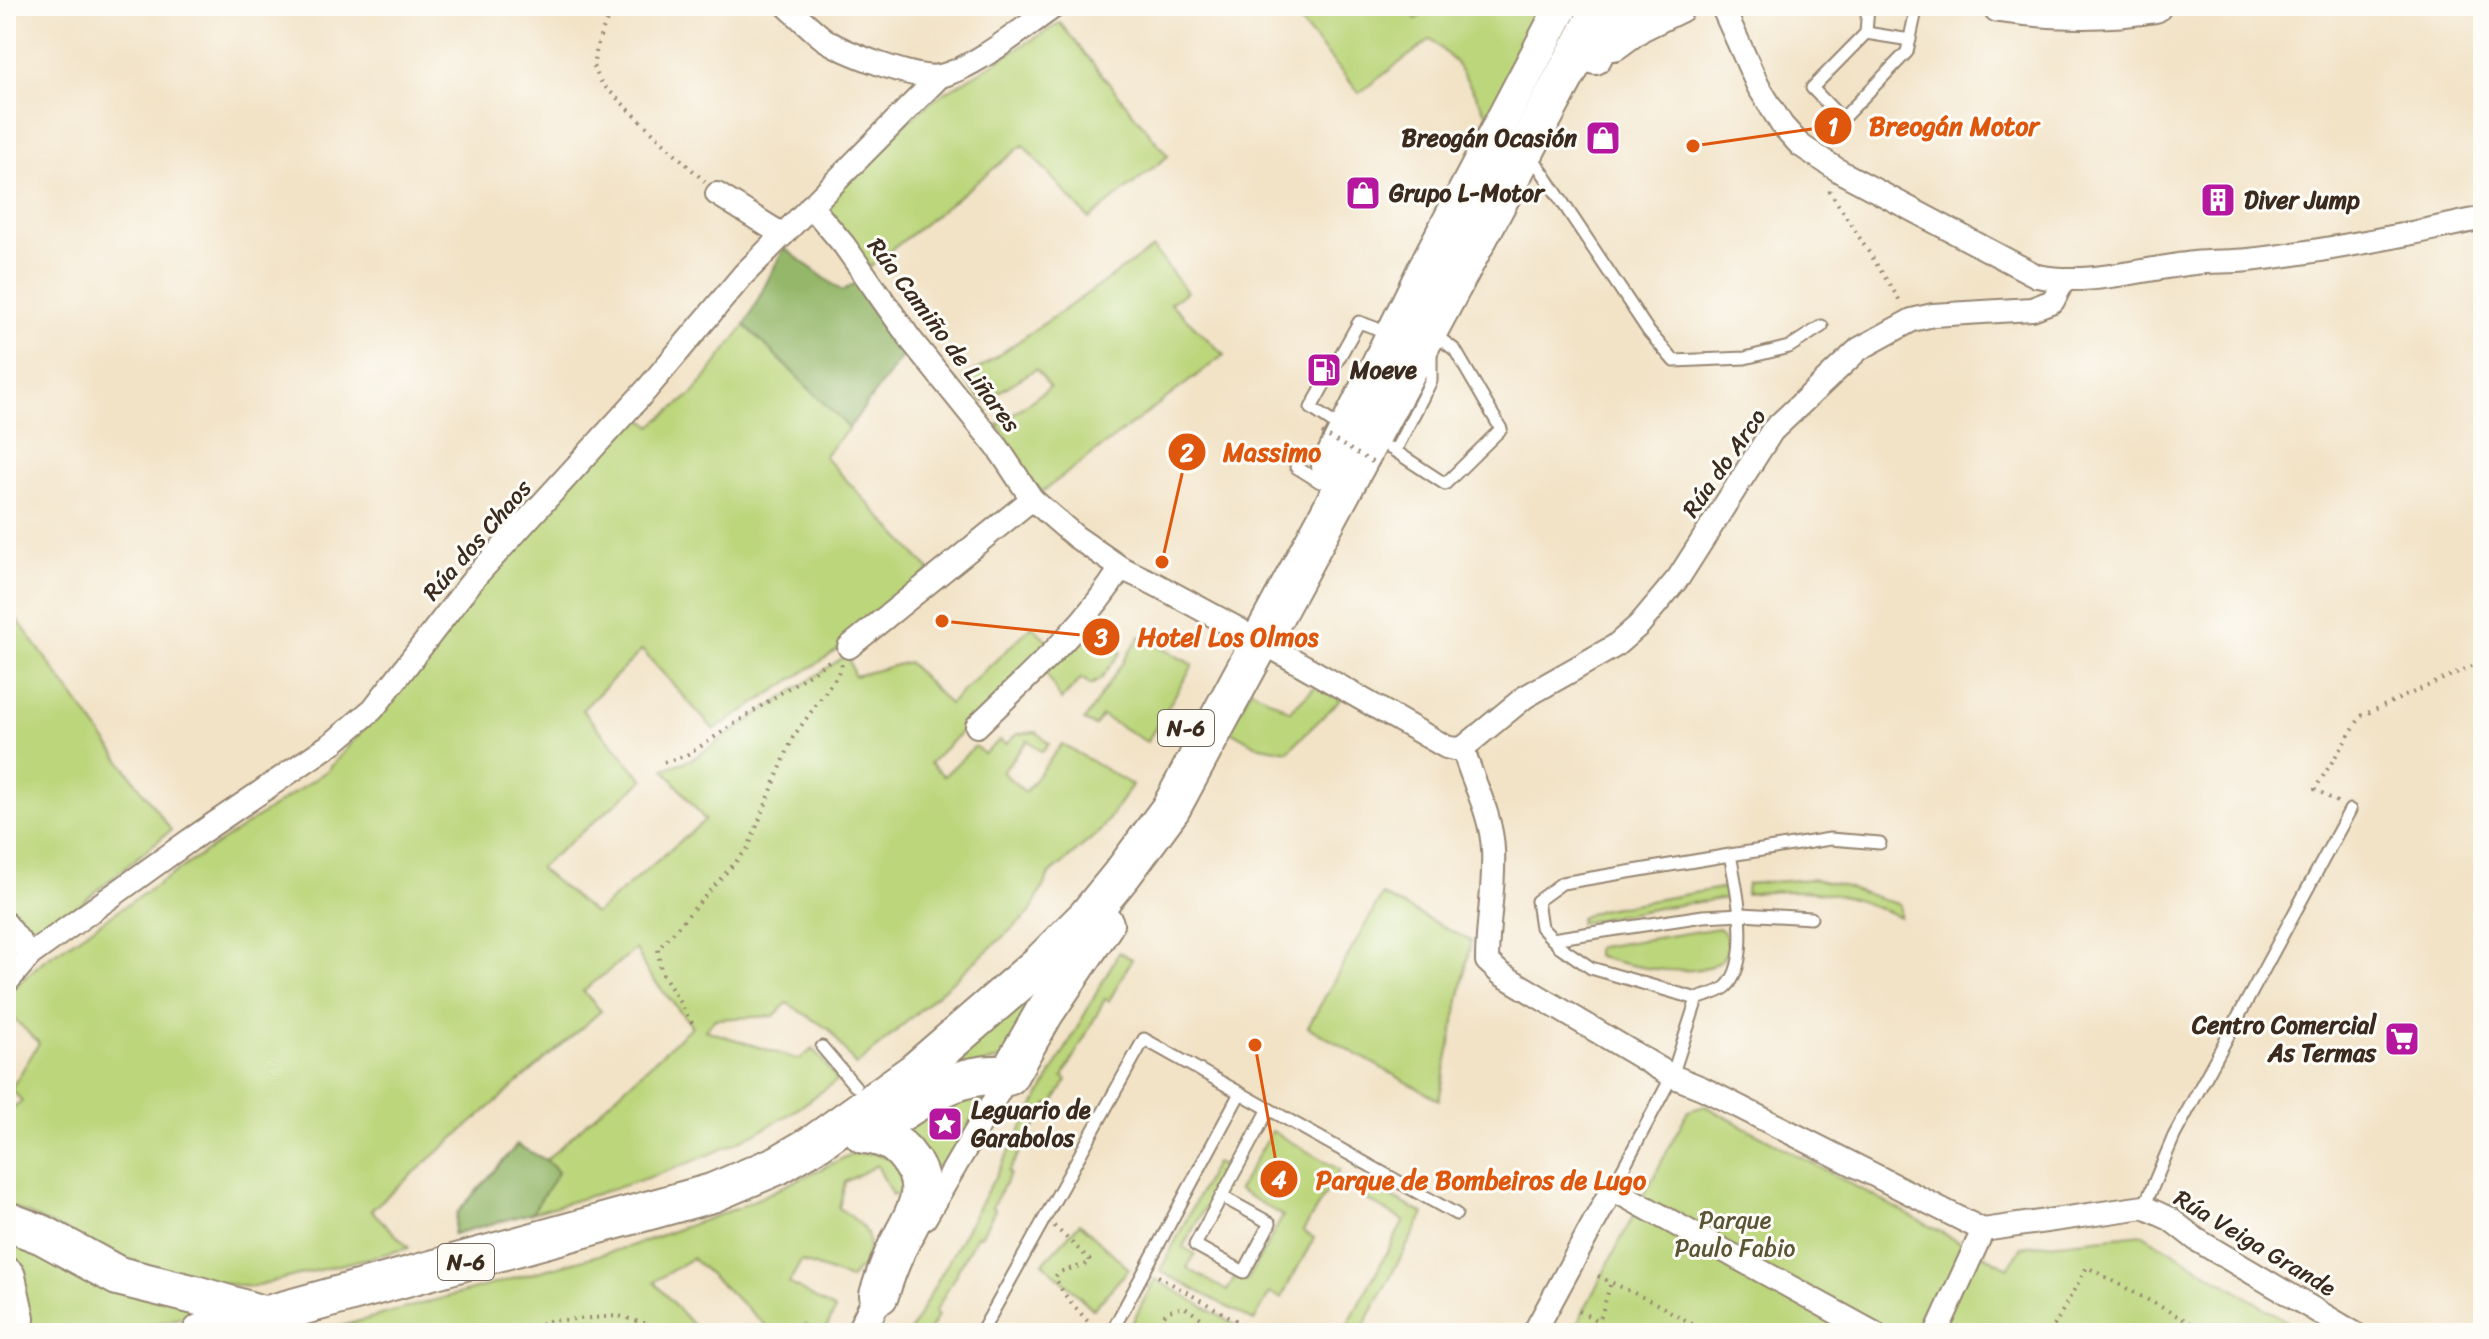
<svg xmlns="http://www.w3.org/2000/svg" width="2489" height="1339" font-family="Sriracha,sans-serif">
	<rect width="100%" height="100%" fill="#fdfcf7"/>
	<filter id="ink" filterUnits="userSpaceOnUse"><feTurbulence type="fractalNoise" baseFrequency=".0125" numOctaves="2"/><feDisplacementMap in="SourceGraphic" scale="16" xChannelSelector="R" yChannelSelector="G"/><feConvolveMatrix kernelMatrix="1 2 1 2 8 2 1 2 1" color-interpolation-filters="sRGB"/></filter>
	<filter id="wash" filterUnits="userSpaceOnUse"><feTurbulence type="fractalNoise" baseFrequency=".006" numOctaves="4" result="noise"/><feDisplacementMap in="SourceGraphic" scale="32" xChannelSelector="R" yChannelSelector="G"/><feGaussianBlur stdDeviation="1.8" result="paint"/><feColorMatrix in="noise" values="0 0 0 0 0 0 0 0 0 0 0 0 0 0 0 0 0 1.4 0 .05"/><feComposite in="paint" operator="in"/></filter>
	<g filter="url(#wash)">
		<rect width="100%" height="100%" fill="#f2e3c7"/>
		<g fill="#bcd67b" stroke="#7c804c" stroke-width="2">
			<polygon points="1287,6 1362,6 1368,13 1378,6 1406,6 1416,19 1434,6 1550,6 1489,117 1456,63 1431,39 1359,93"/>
			<polygon points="1060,23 1168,156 1089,219 1023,145 870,267 818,206 819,196 936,98"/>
			<polygon points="1153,248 1187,292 1170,303 1224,355 1039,494 998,425 1050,387 1036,369 983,402 964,379"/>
			<path d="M745,325L849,428L824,456L930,570L841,648L714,730L642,650L582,710L644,780L539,868L595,914L705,820L664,769L692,759L848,654L854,676L908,662L949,704L1032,626L1050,643L930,763L944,776L975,746L984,754L1000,740L1006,744L1017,734L1037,732L1049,744L1042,752L1028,740L1002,772L1025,792L1062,744L1132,785L1101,830L1049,875L1030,913L856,1066L830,1030L787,1003L774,1016L715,1019L705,1030L799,1060L813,1049L838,1080C820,1092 802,1107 783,1118C705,1164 618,1188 532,1213L558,1172L546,1160L692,1026L647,972L636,949L583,991L601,1011L371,1210L409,1248L250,1287L163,1275L6,1204V1113L22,1101L11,1089L39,1043L6,1011V995L43,961L328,770L399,688L476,589L633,412L651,426L694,393Z"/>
			<polygon points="6,604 171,830 33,943 6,913"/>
			<polygon points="1099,609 1120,628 1109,641 1121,652 1100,680 1090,685 1082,678 1061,700 1045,671"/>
			<polygon points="1140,636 1193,665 1147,742 1102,716 1095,726 1084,721"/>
			<polygon points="1317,685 1341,699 1288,751 1255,745 1229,730 1251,689 1290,711"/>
			<path d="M1812,879L1837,884L1900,905V917C1841,891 1810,887 1746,894L1747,884Z"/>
			<polygon points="1727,887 1728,898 1658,908 1579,923 1580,918 1599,910"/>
			<polygon points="1382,895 1471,941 1439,1100 1308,1027"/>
			<path d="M1719,928C1726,933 1730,941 1727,950C1717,986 1621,966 1596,955V948L1599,947Z"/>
			<polygon points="1119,952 1132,959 1109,1001 1105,999 1063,1077 1067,1080 1052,1106 1048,1104 1008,1172 1010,1174 992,1207 995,1210 981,1236 977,1235 935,1312 938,1315 928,1333 909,1333"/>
			<polygon points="1053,971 1007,1057 930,1079"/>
			<polygon points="971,1090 986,1095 938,1176 894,1128"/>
			<polygon points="1705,1106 2008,1268 2022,1247 2143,1234 2306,1333 1572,1333 1688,1111"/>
			<polygon points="1272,1131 1340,1170 1303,1231 1314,1238 1281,1298 1270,1293 1254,1321 1160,1271 1215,1163 1227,1168 1183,1247 1195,1254 1187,1268 1227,1291 1235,1277 1246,1282 1283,1216 1238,1190"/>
			<path d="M873,1153L892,1159L909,1189L892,1195L877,1165L845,1182L839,1208C869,1229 876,1236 861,1270H857L850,1279L801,1261L789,1283L835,1310L824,1333H816L806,1324L795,1333H774L692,1258L654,1282L700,1333H563L553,1321L539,1333H316L628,1247L738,1208L852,1154Z"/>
			<polygon points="1364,1183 1424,1214 1360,1333 1343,1333 1404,1221 1357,1194"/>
			<polygon points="1080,1223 1129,1269 1093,1309 1043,1263"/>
			<polygon points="6,1233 211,1310 119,1333 24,1333 6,1267"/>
			<polygon points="1155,1279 1239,1327 1236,1333 1127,1333"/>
		</g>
		<g fill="#95b76b" stroke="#687044" stroke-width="2">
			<polygon points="784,248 842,291 859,281 906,351 849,428 745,325"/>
			<polygon points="517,1145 546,1160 558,1172 532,1213 453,1234 457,1213"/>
		</g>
	</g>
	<g filter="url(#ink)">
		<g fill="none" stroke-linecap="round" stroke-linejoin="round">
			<defs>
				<g id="service">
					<polyline points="1868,6 1866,33 1812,88 1842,119 1907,52 1917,6"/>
					<polyline points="1866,33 1910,40"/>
					<polyline points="1537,164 1649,332 1674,361 1745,358 1789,347 1822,326"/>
					<polyline points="1341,428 1311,408 1359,322 1389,333"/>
					<polyline points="1390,448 1395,451 1431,381 1431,354"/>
					<polyline points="1395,451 1445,484 1501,429 1455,350 1438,337"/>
					<polyline points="1296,467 1320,482"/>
					<polyline points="1730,855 1830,839 1880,843"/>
					<polyline points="1552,939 1703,916 1742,914 1811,918"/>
					<polyline points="822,1047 855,1086"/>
					<path d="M1612,1189L1672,1076L1697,999C1706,995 1720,993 1727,986C1752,959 1737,889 1730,855L1562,883L1537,901L1541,927L1559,946L1591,968L1697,999"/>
					<polyline points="1221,1196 1270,1223 1244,1272 1195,1245 1269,1109"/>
					<polyline points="2144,1207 2174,1136 2350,810"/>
					<polyline points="981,1333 1144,1039 1456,1214"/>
					<polyline points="1111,1333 1240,1093"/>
				</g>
				<g id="minor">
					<path d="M787,6C799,17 811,29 824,39C843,52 917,81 940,76C973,69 1026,26 1055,6"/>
					<path d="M1722,6L1758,86L1782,125L1800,145L1841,172L2037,276C2090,286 2141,269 2194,263C2212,261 2230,262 2249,260C2328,251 2406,235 2483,218"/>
					<polyline points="717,194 783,235"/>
					<polyline points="811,206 844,245 911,340 998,448 1032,499 1076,537 1121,568 1155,584 1240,630"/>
					<polyline points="1262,642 1446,747 1454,749 1463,748 1525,697 1615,646 1639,625 1679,577 1772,431 1859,349 1912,320 1933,315 2032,309 2053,301 2063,281"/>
					<polyline points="849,647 1032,499"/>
					<path d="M977,726C1028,676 1083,629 1121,568"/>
					<path d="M1463,748C1472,782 1491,812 1493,849C1495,887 1487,924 1487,961L1501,974L1672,1076L1702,1088L1983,1230"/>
					<polyline points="6,924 30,955"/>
					<polyline points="6,983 30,955 190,840 334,742 373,709 476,576 647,389 743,275 940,76"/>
					<polyline points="925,1218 1008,1076"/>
					<polyline points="1983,1230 2144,1207 2170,1219 2197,1240 2354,1333"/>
					<polyline points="1534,1333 1612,1189 1874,1333"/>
					<polyline points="1936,1333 1983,1230"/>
				</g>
				<polyline id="tertiary" points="860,1333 879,1295"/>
				<g id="secondary">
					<path d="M1999,6C2051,13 2104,15 2155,6"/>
					<polyline points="1614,44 1640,25 1679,6"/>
					<polyline points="1595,58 1611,27 1633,6"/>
					<polyline points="1328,466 1430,257 1562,6"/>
				</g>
				<g id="trunk">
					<path d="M882,1123C923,1099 959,1069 1008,1076L1044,1013L1104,924"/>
					<path d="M864,1134C881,1136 896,1141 907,1156C935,1191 913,1214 897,1248C889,1264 884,1279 879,1295"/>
					<polyline points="6,1221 43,1235 118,1276 199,1296 266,1316"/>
					<polyline points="6,1277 15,1318 13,1333"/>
					<polyline points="202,1333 712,1193 778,1165 817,1142 915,1072 1041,963 1087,917 1123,873 1171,808 1600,11"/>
				</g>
			</defs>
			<use href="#service" stroke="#968672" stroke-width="15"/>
			<use href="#minor" stroke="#968672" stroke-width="26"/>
			<use href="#tertiary" stroke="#968672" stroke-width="32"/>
			<use href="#secondary" stroke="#968672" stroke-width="36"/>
			<use href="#trunk" stroke="#968672" stroke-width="42"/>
			<g stroke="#968672" stroke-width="4" stroke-dasharray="2 6" stroke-linecap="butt">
				<polyline points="613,6 599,39 593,66 602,84 705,182"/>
				<polyline points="1829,190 1902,304"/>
				<polyline points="664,762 685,756 701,746 832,659"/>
				<polyline points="2337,802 2315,789 2361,716 2483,661"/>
				<polyline points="692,1023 661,971 658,949 748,848 793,737 837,676 842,664"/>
				<polyline points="1054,1226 1089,1259 1090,1263 1059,1272 1055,1277 1064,1294 1096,1331"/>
				<polyline points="1158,1276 1244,1325 1239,1333"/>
				<polyline points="1598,1276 1659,1305 1708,1333"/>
				<polyline points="1579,1311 1598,1321"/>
				<polyline points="510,1333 549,1321 619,1316 680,1333"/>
				<polyline points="1148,1333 1168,1311 1184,1307 1204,1320 1207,1333"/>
				<polyline points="1224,1333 1237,1322"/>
				<polyline points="1596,1333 1611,1282"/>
				<polyline points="2050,1333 2087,1267 2209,1333"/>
			</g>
			<use href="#service" stroke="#fff" stroke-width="11"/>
			<use href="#minor" stroke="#fff" stroke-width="22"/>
			<use href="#tertiary" stroke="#fff" stroke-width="28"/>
			<use href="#secondary" stroke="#fff" stroke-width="32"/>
			<use href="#trunk" stroke="#fff" stroke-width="38"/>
			<polyline stroke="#968672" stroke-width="4" stroke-dasharray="2 6" stroke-linecap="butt" points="1322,433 1379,466"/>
		</g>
	</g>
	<defs>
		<symbol id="shop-square" viewBox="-11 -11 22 22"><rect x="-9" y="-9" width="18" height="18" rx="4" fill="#b5179e" stroke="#fdfcf7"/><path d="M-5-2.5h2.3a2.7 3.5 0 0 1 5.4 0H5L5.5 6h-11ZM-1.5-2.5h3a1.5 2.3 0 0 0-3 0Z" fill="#fff"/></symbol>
		<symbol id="building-square" viewBox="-11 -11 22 22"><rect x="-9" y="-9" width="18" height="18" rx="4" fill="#b5179e" stroke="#fdfcf7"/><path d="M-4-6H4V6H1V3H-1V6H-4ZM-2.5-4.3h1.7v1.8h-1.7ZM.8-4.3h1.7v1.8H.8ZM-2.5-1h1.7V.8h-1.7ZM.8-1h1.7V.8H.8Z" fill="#fff"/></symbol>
		<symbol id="fuel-square" viewBox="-11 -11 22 22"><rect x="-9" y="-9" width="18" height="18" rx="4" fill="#b5179e" stroke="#fdfcf7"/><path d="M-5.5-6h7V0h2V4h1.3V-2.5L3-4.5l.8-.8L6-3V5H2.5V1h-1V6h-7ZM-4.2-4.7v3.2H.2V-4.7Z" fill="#fff"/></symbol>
		<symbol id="supermarket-square" viewBox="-11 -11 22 22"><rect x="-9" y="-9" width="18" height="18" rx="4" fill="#b5179e" stroke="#fdfcf7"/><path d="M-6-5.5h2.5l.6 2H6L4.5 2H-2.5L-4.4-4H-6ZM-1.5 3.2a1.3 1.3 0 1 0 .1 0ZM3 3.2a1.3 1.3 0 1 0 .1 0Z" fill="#fff"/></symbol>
		<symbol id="sight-square" viewBox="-11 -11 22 22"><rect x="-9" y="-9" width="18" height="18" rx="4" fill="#b5179e" stroke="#fdfcf7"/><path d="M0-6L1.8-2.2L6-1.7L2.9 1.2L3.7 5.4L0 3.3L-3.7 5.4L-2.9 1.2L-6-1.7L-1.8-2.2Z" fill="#fff"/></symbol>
	</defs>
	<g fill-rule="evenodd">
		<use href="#shop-square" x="1583" y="118" width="40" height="40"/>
		<use href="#shop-square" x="1343" y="173" width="40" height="40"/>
		<use href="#building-square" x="2198" y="180" width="40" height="40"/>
		<use href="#fuel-square" x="1304" y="350" width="40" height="40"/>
		<use href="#supermarket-square" x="2382" y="1019" width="40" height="40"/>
		<use href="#sight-square" x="925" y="1104" width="40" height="40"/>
	</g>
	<g text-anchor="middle" stroke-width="6" stroke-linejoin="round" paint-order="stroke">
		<g fill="#fdfcf7" stroke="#75695f" stroke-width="2">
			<rect x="1158" y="710" width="56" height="36" rx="6"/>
			<rect x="438" y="1244" width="56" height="36" rx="6"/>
		</g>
		<g font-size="22" font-weight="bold" fill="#3b2a1e">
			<text x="1186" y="736">N-6</text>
			<text x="466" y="1270">N-6</text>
		</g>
		<g font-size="24" font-weight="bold" fill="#3b2a1e" stroke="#fdfcf7" text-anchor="start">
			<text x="1577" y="146" text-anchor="end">Breogán Ocasión</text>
			<text x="1389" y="201">Grupo L-Motor</text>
			<text x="2244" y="208">Diver Jump</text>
			<text x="1350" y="378">Moeve</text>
			<text x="2376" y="1033" text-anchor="end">Centro Comercial<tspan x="2376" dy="28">As Termas</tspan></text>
			<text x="971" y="1118">Leguario de<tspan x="971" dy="28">Garabolos</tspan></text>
		</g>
		<g font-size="24" fill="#3b2a1e" stroke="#fdfcf7">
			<text transform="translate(944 335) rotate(53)" y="8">Rúa Camiño de Liñares</text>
			<text transform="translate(1724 463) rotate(-55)" y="8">Rúa do Arco</text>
			<text transform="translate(477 540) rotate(-49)" y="8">Rúa dos Chaos</text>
			<text transform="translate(2255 1243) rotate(31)" y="8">Rúa Veiga Grande</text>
		</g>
		<g font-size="24" fill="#5b5535" stroke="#fdfcf7">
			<text x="1735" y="1228">Parque<tspan x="1735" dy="28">Paulo Fabio</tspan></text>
		</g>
	</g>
	<path fill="none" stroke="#df570d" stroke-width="3" d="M1693 146L1833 126M1162 562L1187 452M942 621L1101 637M1255 1045L1279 1179"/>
	<g fill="#df570d" stroke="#fdfcf7" stroke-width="3">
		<circle cx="1693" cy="146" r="8"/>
		<circle cx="1162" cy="562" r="8"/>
		<circle cx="942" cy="621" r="8"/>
		<circle cx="1255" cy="1045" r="8"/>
		<circle cx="1833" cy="126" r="20"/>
		<circle cx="1187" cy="452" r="20"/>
		<circle cx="1101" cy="637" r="20"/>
		<circle cx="1279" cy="1179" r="20"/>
	</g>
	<g font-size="24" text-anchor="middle" font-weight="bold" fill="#fff">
		<text x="1833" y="135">1</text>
		<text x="1187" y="461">2</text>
		<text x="1101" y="646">3</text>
		<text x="1279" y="1188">4</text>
	</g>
	<g font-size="26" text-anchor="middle" font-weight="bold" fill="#df570d" stroke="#fdfcf7" stroke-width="6" stroke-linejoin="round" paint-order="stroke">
		<text x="1954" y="135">Breogán Motor</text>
		<text x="1272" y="461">Massimo</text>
		<text x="1228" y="646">Hotel Los Olmos</text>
		<text x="1481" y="1189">Parque de Bombeiros de Lugo</text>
	</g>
	<rect width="2489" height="1339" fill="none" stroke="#fdfcf7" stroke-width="32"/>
</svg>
